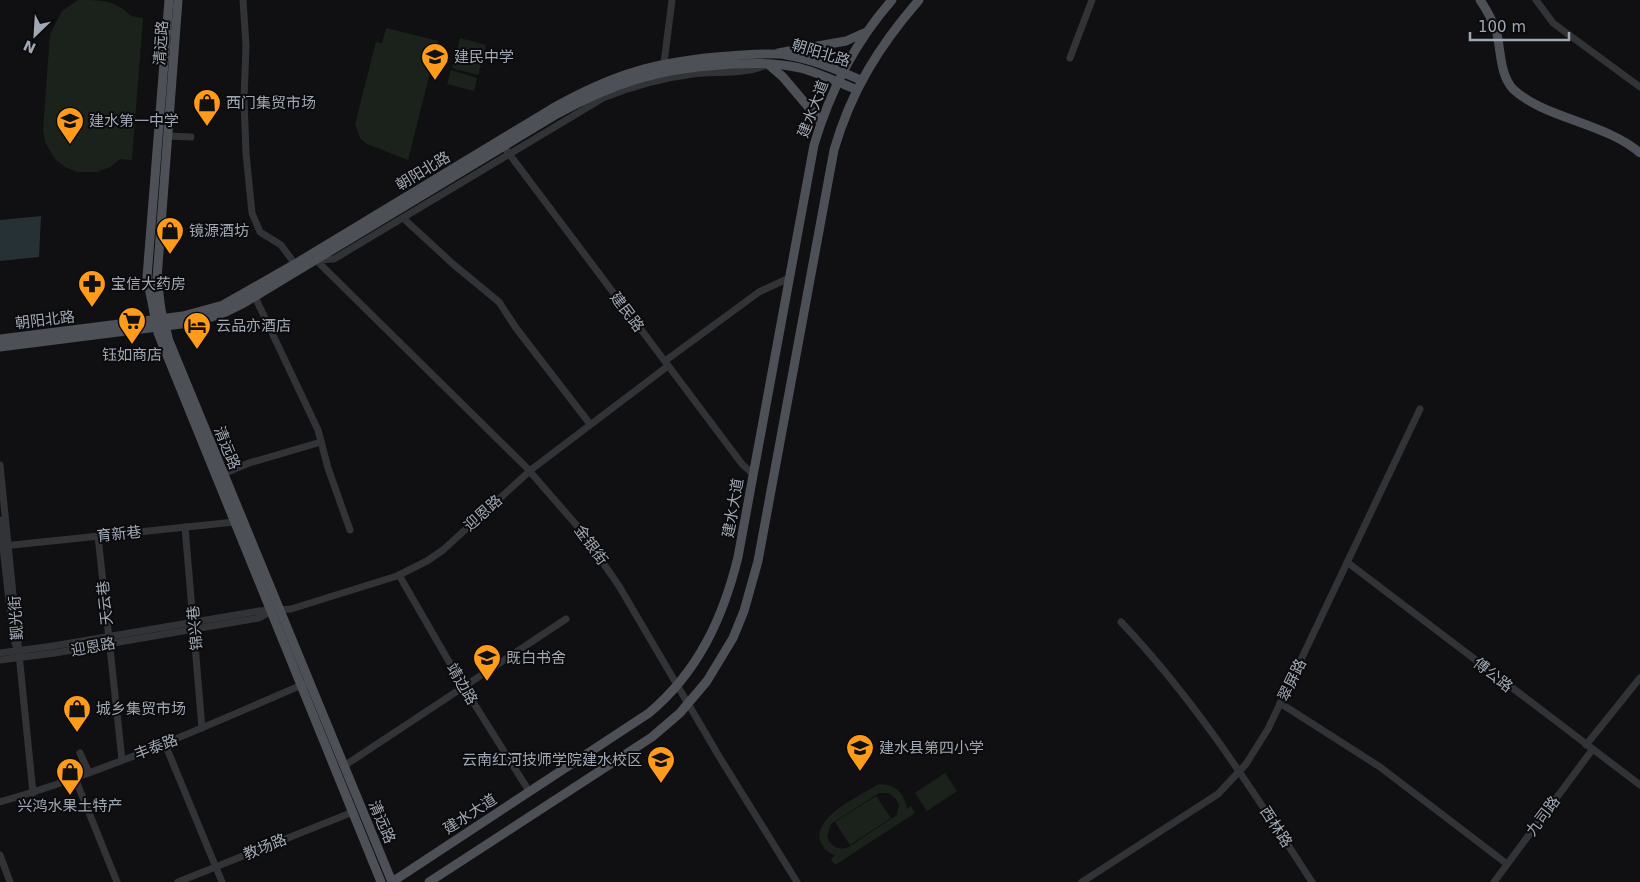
<svg xmlns="http://www.w3.org/2000/svg" width="1640" height="882" font-family="'DejaVu Sans','Noto Sans SC',sans-serif">
	<rect width="100%" height="100%" fill="#101012"/>
	<g fill="#1a221b" fill-rule="evenodd">
		<path d="M78,0C100,0 116,0 131,16L143,18L132,160L120,159L110,167L97,172H77L65,167L55,159L45,142L43,130L50,34L62,11Z"/>
		<polygon points="386,28 438,41 408,160 367,144 360,138 355,124 376,42 382,43"/>
		<polygon points="460,38 486,45 483,59 457,51"/>
		<polygon points="456,54 482,61 478,75 452,68"/>
		<polygon points="451,70 477,78 474,91 447,84"/>
		<polygon points="945,773 957,791 927,811 915,793"/>
		<path d="M877,785C893,782 905,793 907,809L911,806L915,813L835,865L831,859L835,855C829,853 824,849 821,843C810,818 860,796 877,785ZM879,793H889L896,799L899,805L897,815L847,848C837,850 830,846 827,836L831,824Z"/>
		<polygon points="876,796 891,818 850,845 835,822"/>
	</g>
	<polygon fill="#263136" points="41,216 39,257 0,261 0,220"/>
	<g fill="none" stroke-linecap="round" stroke-linejoin="round">
		<g stroke="#313337" stroke-width="7">
			<polyline points="243,0 246,45 244,100 246,153 252,213 260,232 281,245 295,264"/>
			<polyline points="1536,0 1553,23 1640,87"/>
			<polyline points="1070,58 1092,0"/>
			<polyline points="664,63 672,0"/>
			<polyline points="168,136 191,137"/>
			<polyline points="504,147 742,464 753,474"/>
			<polyline points="403,218 453,264 499,302 516,328 590,424"/>
			<polyline points="316,260 526,467 579,528 619,586 720,758 797,882"/>
			<path d="M317,260L334,259L603,98C633,86 661,78 693,74C718,71 744,75 766,65"/>
			<polyline points="255,297 318,430 328,468 350,530"/>
			<polyline points="665,361 759,292 789,278"/>
			<polyline points="0,465 33,793"/>
			<polyline points="223,474 249,463 321,442"/>
			<polyline points="0,520 13,637 16,646"/>
			<polyline points="185,527 202,728"/>
			<polyline points="98,536 122,760"/>
			<polyline points="3,546 235,522"/>
			<polyline points="1347,562 1640,785"/>
			<polyline points="399,575 463,686 529,791"/>
			<path d="M1121,622C1196,701 1253,791 1312,882"/>
			<polyline points="0,653 53,646 259,611 291,609 397,576 427,561 443,550 532,469 668,366"/>
			<polyline points="0,660 55,653 259,618 272,611"/>
			<polyline points="1280,703 1380,767 1507,864"/>
			<polyline points="165,744 222,882"/>
			<polyline points="1586,745 1640,678"/>
			<polyline points="80,753 89,773"/>
			<polyline points="344,766 566,619"/>
			<polyline points="75,778 117,882"/>
			<path d="M0,802C105,772 204,727 304,684"/>
			<polyline points="0,855 10,882"/>
			<polyline points="178,882 353,812"/>
			<polyline points="1082,882 1218,794 1246,764 1268,729 1420,409"/>
			<polyline points="1494,882 1592,750"/>
		</g>
		<g stroke="#4d5056" stroke-width="9">
			<polyline points="169,0 147,277 158,333 381,882"/>
			<polyline points="178,0 157,278 161,310 169,341 392,882"/>
			<path d="M1480,0C1487,10 1493,22 1497,34C1501,52 1500,75 1513,89C1543,118 1606,123 1640,153"/>
			<polyline points="778,53 846,41 864,33"/>
			<polyline points="768,64 783,77 821,122"/>
			<path d="M0,339L183,316L223,305L295,264L553,108C615,73 658,61 729,56C748,55 767,52 786,55C812,59 837,70 861,80"/>
			<path d="M0,347L197,322L226,312L244,303L557,114C612,84 657,69 720,65C747,63 773,62 800,68C819,73 838,82 857,90"/>
			<path d="M392,882L649,713C698,672 723,618 738,557L814,145C830,91 855,42 892,0"/>
			<path d="M429,882L652,737L680,713L707,681L733,638L744,611L758,561L834,150C851,91 879,46 919,0"/>
		</g>
	</g>
	<defs>
		<symbol id="school-pin" viewBox="-11 -11 22 30"><path d="M0 17L-7.5 6A9.5 9.5 0 1 1 7.5 6Z" fill="#ff9b1b" stroke="#0b0b0d"/><path d="M0-5L7-2L0 1L-7-2ZM-4 1L0 2.5L4 1V4Q0 6-4 4Z" fill="#111"/></symbol>
		<symbol id="shop-pin" viewBox="-11 -11 22 30"><path d="M0 17L-7.5 6A9.5 9.5 0 1 1 7.5 6Z" fill="#ff9b1b" stroke="#0b0b0d"/><path d="M-5-2.5h2.3a2.7 3.5 0 0 1 5.4 0H5L5.5 6h-11ZM-1.5-2.5h3a1.5 2.3 0 0 0-3 0Z" fill="#111"/></symbol>
		<symbol id="pharmacy-pin" viewBox="-11 -11 22 30"><path d="M0 17L-7.5 6A9.5 9.5 0 1 1 7.5 6Z" fill="#ff9b1b" stroke="#0b0b0d"/><path d="M-2-6h4v4h4v4h-4v4h-4v-4h-4v-4h4Z" fill="#111"/></symbol>
		<symbol id="supermarket-pin" viewBox="-11 -11 22 30"><path d="M0 17L-7.5 6A9.5 9.5 0 1 1 7.5 6Z" fill="#ff9b1b" stroke="#0b0b0d"/><path d="M-6-5.5h2.5l.6 2H6L4.5 2H-2.5L-4.4-4H-6ZM-1.5 3.2a1.3 1.3 0 1 0 .1 0ZM3 3.2a1.3 1.3 0 1 0 .1 0Z" fill="#111"/></symbol>
		<symbol id="hotel-pin" viewBox="-11 -11 22 30"><path d="M0 17L-7.5 6A9.5 9.5 0 1 1 7.5 6Z" fill="#ff9b1b" stroke="#0b0b0d"/><path d="M-6-4.5h1.5V1H6V5H4.5V3h-9V5H-6ZM-4 0a1.8 1.8 0 1 1 3.6 0ZM.5 0V-2.5h3Q6-2.5 6 0Z" fill="#111"/></symbol>
	</defs>
	<g fill-rule="evenodd">
		<use href="#school-pin" x="419" y="41" width="32" height="43"/>
		<use href="#shop-pin" x="191" y="87" width="32" height="43"/>
		<use href="#school-pin" x="54" y="105" width="32" height="43"/>
		<use href="#shop-pin" x="154" y="215" width="32" height="43"/>
		<use href="#pharmacy-pin" x="76" y="268" width="32" height="43"/>
		<use href="#supermarket-pin" x="116" y="305" width="32" height="43"/>
		<use href="#hotel-pin" x="181" y="310" width="32" height="43"/>
		<use href="#school-pin" x="471" y="642" width="32" height="43"/>
		<use href="#shop-pin" x="61" y="693" width="32" height="43"/>
		<use href="#school-pin" x="844" y="732" width="32" height="43"/>
		<use href="#school-pin" x="645" y="744" width="32" height="43"/>
		<use href="#shop-pin" x="54" y="756" width="32" height="43"/>
	</g>
	<g text-anchor="middle" stroke-width="4" stroke-linejoin="round" paint-order="stroke">
		<g font-size="15" fill="#a0a8b4" stroke="#0b0b0d">
			<text transform="translate(161 43) rotate(-86)" y="5">清远路</text>
			<text transform="translate(821 53) rotate(17)" y="5">朝阳北路</text>
			<text transform="translate(813 109) rotate(-69)" y="5">建水大道</text>
			<text transform="translate(423 171) rotate(-31)" y="5">朝阳北路</text>
			<text transform="translate(627 312) rotate(53)" y="5">建民路</text>
			<text transform="translate(45 320) rotate(-7)" y="5">朝阳北路</text>
			<text transform="translate(227 448) rotate(68)" y="5">清远路</text>
			<text transform="translate(733 508) rotate(-80)" y="5">建水大道</text>
			<text transform="translate(483 513) rotate(-42)" y="5">迎恩路</text>
			<text transform="translate(119 534) rotate(-6)" y="5">育新巷</text>
			<text transform="translate(591 545) rotate(54)" y="5">金银街</text>
			<text transform="translate(105 603) rotate(-96)" y="5">天云巷</text>
			<text transform="translate(16 618) rotate(-94)" y="5">觐光街</text>
			<text transform="translate(195 628) rotate(-95)" y="5">锦兴巷</text>
			<text transform="translate(93 647) rotate(-10)" y="5">迎恩路</text>
			<text transform="translate(1493 675) rotate(38)" y="5">傅公路</text>
			<text transform="translate(1292 680) rotate(-64)" y="5">翠屏路</text>
			<text transform="translate(462 684) rotate(59)" y="5">靖边路</text>
			<text transform="translate(156 747) rotate(-21)" y="5">丰泰路</text>
			<text transform="translate(470 814) rotate(-33)" y="5">建水大道</text>
			<text transform="translate(1543 816) rotate(-53)" y="5">九司路</text>
			<text transform="translate(382 822) rotate(67)" y="5">清远路</text>
			<text transform="translate(1276 827) rotate(57)" y="5">西林路</text>
			<text transform="translate(265 847) rotate(-22)" y="5">教场路</text>
		</g>
		<g font-size="15" fill="#a0a8b4" stroke="#0b0b0d" text-anchor="start">
			<text x="454" y="62">建民中学</text>
			<text x="226" y="108">西门集贸市场</text>
			<text x="89" y="126">建水第一中学</text>
			<text x="189" y="236">镜源酒坊</text>
			<text x="111" y="289">宝信大药房</text>
			<text x="216" y="331">云品亦酒店</text>
			<text x="132" y="360" text-anchor="middle">钰如商店</text>
			<text x="506" y="663">既白书舍</text>
			<text x="96" y="714">城乡集贸市场</text>
			<text x="879" y="753">建水县第四小学</text>
			<text x="642" y="765" text-anchor="end">云南红河技师学院建水校区</text>
			<text x="70" y="811" text-anchor="middle">兴鸿水果土特产</text>
		</g>
	</g>
	<g transform="translate(35 35) rotate(205)" stroke="#0b0b0d" stroke-width="4" paint-order="stroke">
	<path d="M0-4L9 19L0 12L-9 19Z" fill="#a0a8b4"/>
	<text y="-8" font-size="14" font-weight="bold" text-anchor="middle" fill="#a0a8b4">N</text>
	</g>
	<path d="M1470 32v8h99v-8" fill="none" stroke="#a0a8b4" stroke-width="2.5"/>
	<text x="1478" y="32" font-size="15" fill="#a0a8b4" stroke="#0b0b0d" stroke-width="4" paint-order="stroke">100 m</text>
</svg>
